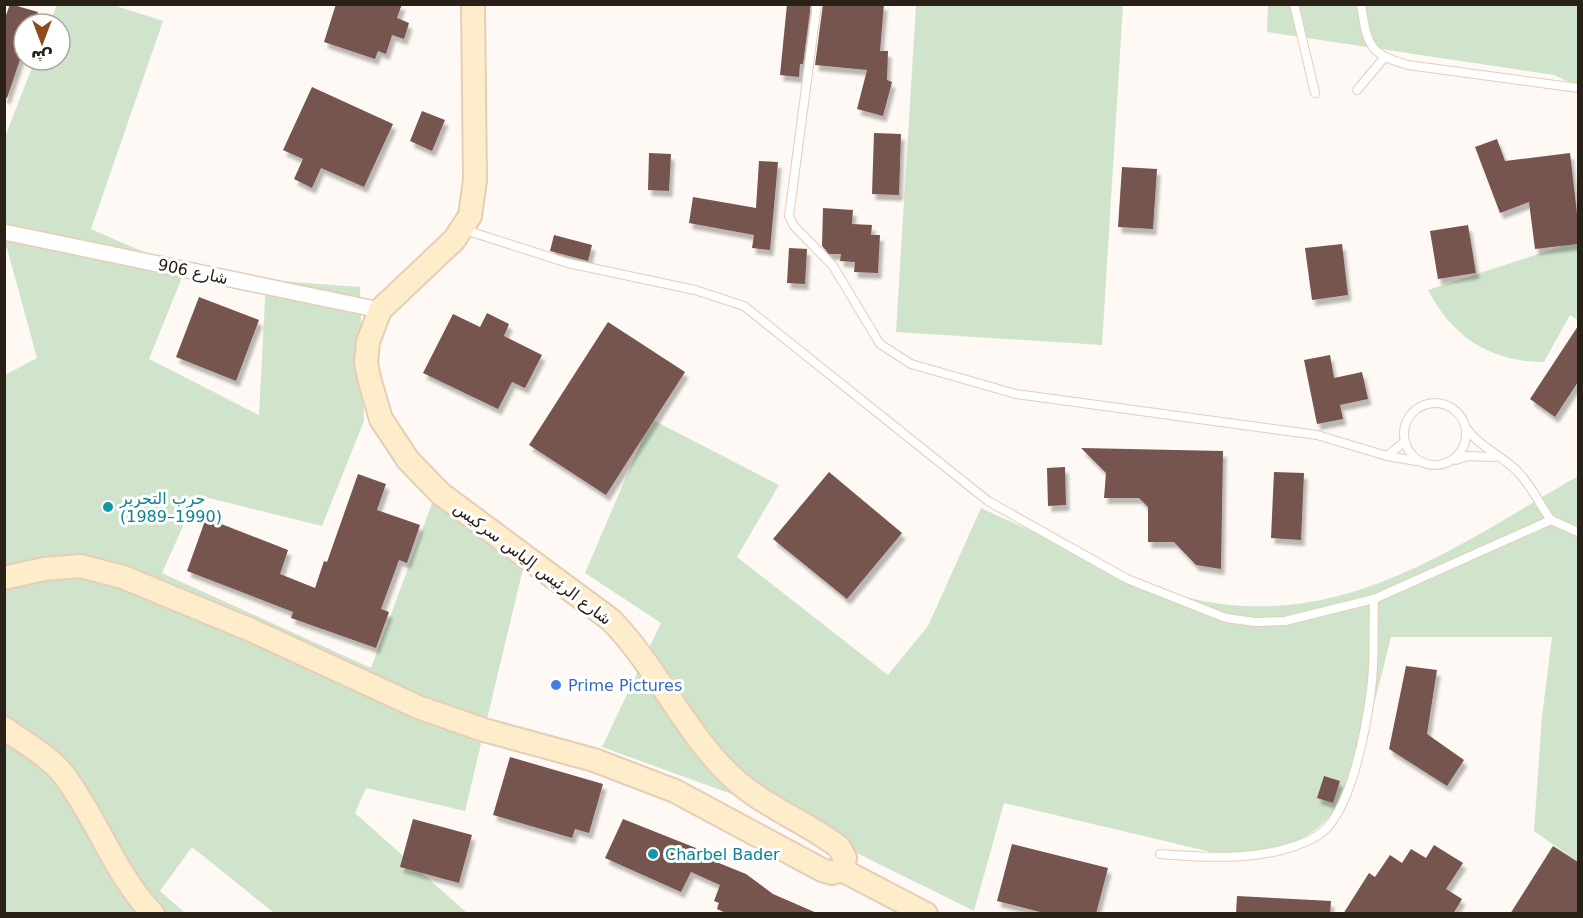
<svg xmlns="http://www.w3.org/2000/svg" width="1583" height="918" font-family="'DejaVu Sans','Noto Sans Arabic',sans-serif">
	<defs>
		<filter id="shadow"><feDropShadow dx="3.5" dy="6" stdDeviation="1.5" flood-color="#0004"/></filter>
	</defs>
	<rect width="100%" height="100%" fill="#fef9f4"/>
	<g fill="#d0e4cb">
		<polygon points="57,5 113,5 163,21 91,229 185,270 149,359 259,415 266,280 360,287 364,421 322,526 197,495 162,573 371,668 437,490 527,552 465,811 366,788 355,813 467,913 274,913 192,847 160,891 185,913 5,913 5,375 37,358 7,248 5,248 5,137 35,60 60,60 60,24 49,24"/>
		<polygon points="916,5 1123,5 1102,345 896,332"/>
		<polygon points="1268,5 1578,5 1578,86 1554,75 1267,32"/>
		<path d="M1578,241V320L1570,315L1544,362C1491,362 1452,337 1428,290Z"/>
		<path d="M651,419L779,485L737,557L888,675L928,626L981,508C1022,527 1064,545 1105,564C1126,573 1146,585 1168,592C1327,642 1449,551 1578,476V862L1534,831L1542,716L1552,637H1391C1384,665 1377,694 1369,722C1353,787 1336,840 1261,851C1243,853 1229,855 1211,852L1004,803L974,911L756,803L602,747L661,623L585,573Z"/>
	</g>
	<g fill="#76544f" filter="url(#shadow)">
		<polygon points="10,4 38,12 34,24 24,24 24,48 7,98 4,98 4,21"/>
		<polygon points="336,4 402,4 397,18 409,23 404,39 392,35 386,54 378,51 375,59 324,42"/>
		<polygon points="787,4 811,4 803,64 800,64 799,77 780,75"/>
		<polygon points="823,4 884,4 880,51 888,51 887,80 892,82 883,116 857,109 867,70 815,65"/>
		<polygon points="312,87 393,124 364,187 321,168 312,188 294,179 303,159 283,150"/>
		<polygon points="422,111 445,120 432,151 410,141"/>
		<polygon points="874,133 901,134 899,195 872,194"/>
		<polygon points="1497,139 1505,161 1570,153 1578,222 1578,244 1535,249 1529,202 1500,213 1475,147"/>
		<polygon points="649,153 671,154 669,191 648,190"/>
		<polygon points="759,161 778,162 770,250 752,248 754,235 689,223 693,197 756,208"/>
		<polygon points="1122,167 1157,169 1153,229 1118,227"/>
		<polygon points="823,208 853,210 852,224 872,225 871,235 880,235 878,273 854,272 855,262 840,261 841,254 829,254 822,246"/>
		<polygon points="1468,225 1476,273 1438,279 1430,231"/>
		<polygon points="554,235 592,245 588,261 550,251"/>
		<polygon points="1342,244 1348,295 1312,300 1305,248"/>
		<polygon points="789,248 807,249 805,284 787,283"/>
		<polygon points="199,297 259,320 236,381 176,357"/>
		<polygon points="487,313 509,324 504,336 542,355 525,388 512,382 498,409 423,373 453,314 480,327"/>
		<polygon points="608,322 685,372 606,495 529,445"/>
		<polygon points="1578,326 1578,382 1555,417 1530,399"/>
		<polygon points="1330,355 1334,378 1362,372 1368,399 1340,405 1343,419 1317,424 1304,360"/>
		<polygon points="1081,448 1223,451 1221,569 1196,565 1174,542 1148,542 1148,507 1139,498 1104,498 1106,473"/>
		<polygon points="1065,467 1066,505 1048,506 1047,468"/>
		<polygon points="829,472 902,533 847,599 773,539"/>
		<polygon points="1274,472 1304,473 1301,540 1271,538"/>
		<polygon points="358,474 386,484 377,510 420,525 407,563 399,560 381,609 389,612 376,648 291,618 293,612 187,571 206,518 288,550 280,574 315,588 324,561 327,562"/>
		<polygon points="1406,666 1437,670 1427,734 1464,760 1447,786 1389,749"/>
		<polygon points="510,757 603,784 589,833 575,829 572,838 493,815"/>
		<polygon points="1324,776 1340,781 1333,803 1317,798"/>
		<polygon points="413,819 472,835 459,883 400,867"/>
		<polygon points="623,819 701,850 699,855 746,874 773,894 819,914 728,914 717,909 719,903 714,901 720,885 691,872 681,892 605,858"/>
		<polygon points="1012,844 1108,868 1096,914 1048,914 997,901"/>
		<polygon points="1434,845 1463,863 1446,889 1462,899 1453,914 1343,914 1369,873 1375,877 1390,855 1402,863 1411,849 1426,858"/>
		<polygon points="1553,846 1578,862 1578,914 1510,914"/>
		<polygon points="1237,896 1331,901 1330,914 1236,914"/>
	</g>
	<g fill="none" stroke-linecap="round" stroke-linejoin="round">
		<defs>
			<g id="lane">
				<polyline points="817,4 789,216 794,226 833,266 880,344 911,364 1016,394 1317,435 1387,456 1417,461"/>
				<polyline points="1294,4 1315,93"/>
				<path d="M1361,4C1367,44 1368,54 1408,65L1578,88"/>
				<polyline points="1357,90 1384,58"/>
				<polyline points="465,230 568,263 695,290 744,306 988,501 1127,579 1226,618 1255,622 1285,621 1374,599 1551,520 1578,532"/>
				<circle cx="1435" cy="434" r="31"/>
				<path d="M1466,428C1480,447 1499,454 1516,470C1531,484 1539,504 1551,520"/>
				<polyline points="1387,456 1404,442"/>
				<polyline points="1456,460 1467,456 1494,457"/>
				<path d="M1160,854C1209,858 1272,862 1317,836C1351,816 1366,728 1371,690C1375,660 1373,629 1374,599"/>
			</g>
			<polyline id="street" points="4,232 380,310"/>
			<g id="secondary">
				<path d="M4,578L44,569L80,566L123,577L251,630L418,707L484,730L594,760L675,791L822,870L832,873L842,870L845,858L839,847C802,819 757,804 725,770C681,725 655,665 611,620L441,494L408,460L381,419L370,382L366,363L368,342L380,310L454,240L470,216L475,180L473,4"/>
				<path d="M4,728C23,742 49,756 63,774C97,818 114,873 153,914"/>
				<polyline points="842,870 926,914"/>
			</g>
		</defs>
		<use href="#lane" stroke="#e6cdb8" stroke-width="10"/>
		<use href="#street" stroke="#e6cdb8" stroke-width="18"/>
		<use href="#secondary" stroke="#e6cdb8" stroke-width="26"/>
		<use href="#lane" stroke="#fff" stroke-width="8"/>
		<use href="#street" stroke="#fff" stroke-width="15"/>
		<use href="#secondary" stroke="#fdedca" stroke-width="22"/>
	</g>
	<g fill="#0f9aa8" stroke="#fff" stroke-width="2">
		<circle cx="108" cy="507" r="6"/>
		<circle cx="653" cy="854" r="6"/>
	</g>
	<circle fill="#3f7fe0" stroke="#fff" stroke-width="2" cx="556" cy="685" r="6"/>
	<g text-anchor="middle" stroke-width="6" stroke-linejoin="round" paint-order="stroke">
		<g font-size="16" fill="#292018" stroke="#fff">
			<text transform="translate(193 271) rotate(12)" y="6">شارع 906</text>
			<text transform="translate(533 563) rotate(37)" y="6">شارع الرئيس إلياس سركيس</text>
		</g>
		<g font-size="16" fill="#0d838f" stroke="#fff" text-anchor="start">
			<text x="120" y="504">حرب التحرير<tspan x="120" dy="18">(1989–1990)</tspan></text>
			<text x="665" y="860">Charbel Bader</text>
		</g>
		<g font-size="16" fill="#366cbe" stroke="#fff" text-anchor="start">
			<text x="568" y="691">Prime Pictures</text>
		</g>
	</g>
	<rect width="1583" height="918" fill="none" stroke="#292018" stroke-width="12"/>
	<g transform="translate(42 42) rotate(180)"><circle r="28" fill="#ffffff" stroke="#a9a6a3" stroke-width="1.5"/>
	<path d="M0-4.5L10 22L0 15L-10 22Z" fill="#8f4b1e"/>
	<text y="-9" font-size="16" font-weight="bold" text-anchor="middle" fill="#292018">ش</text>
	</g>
</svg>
